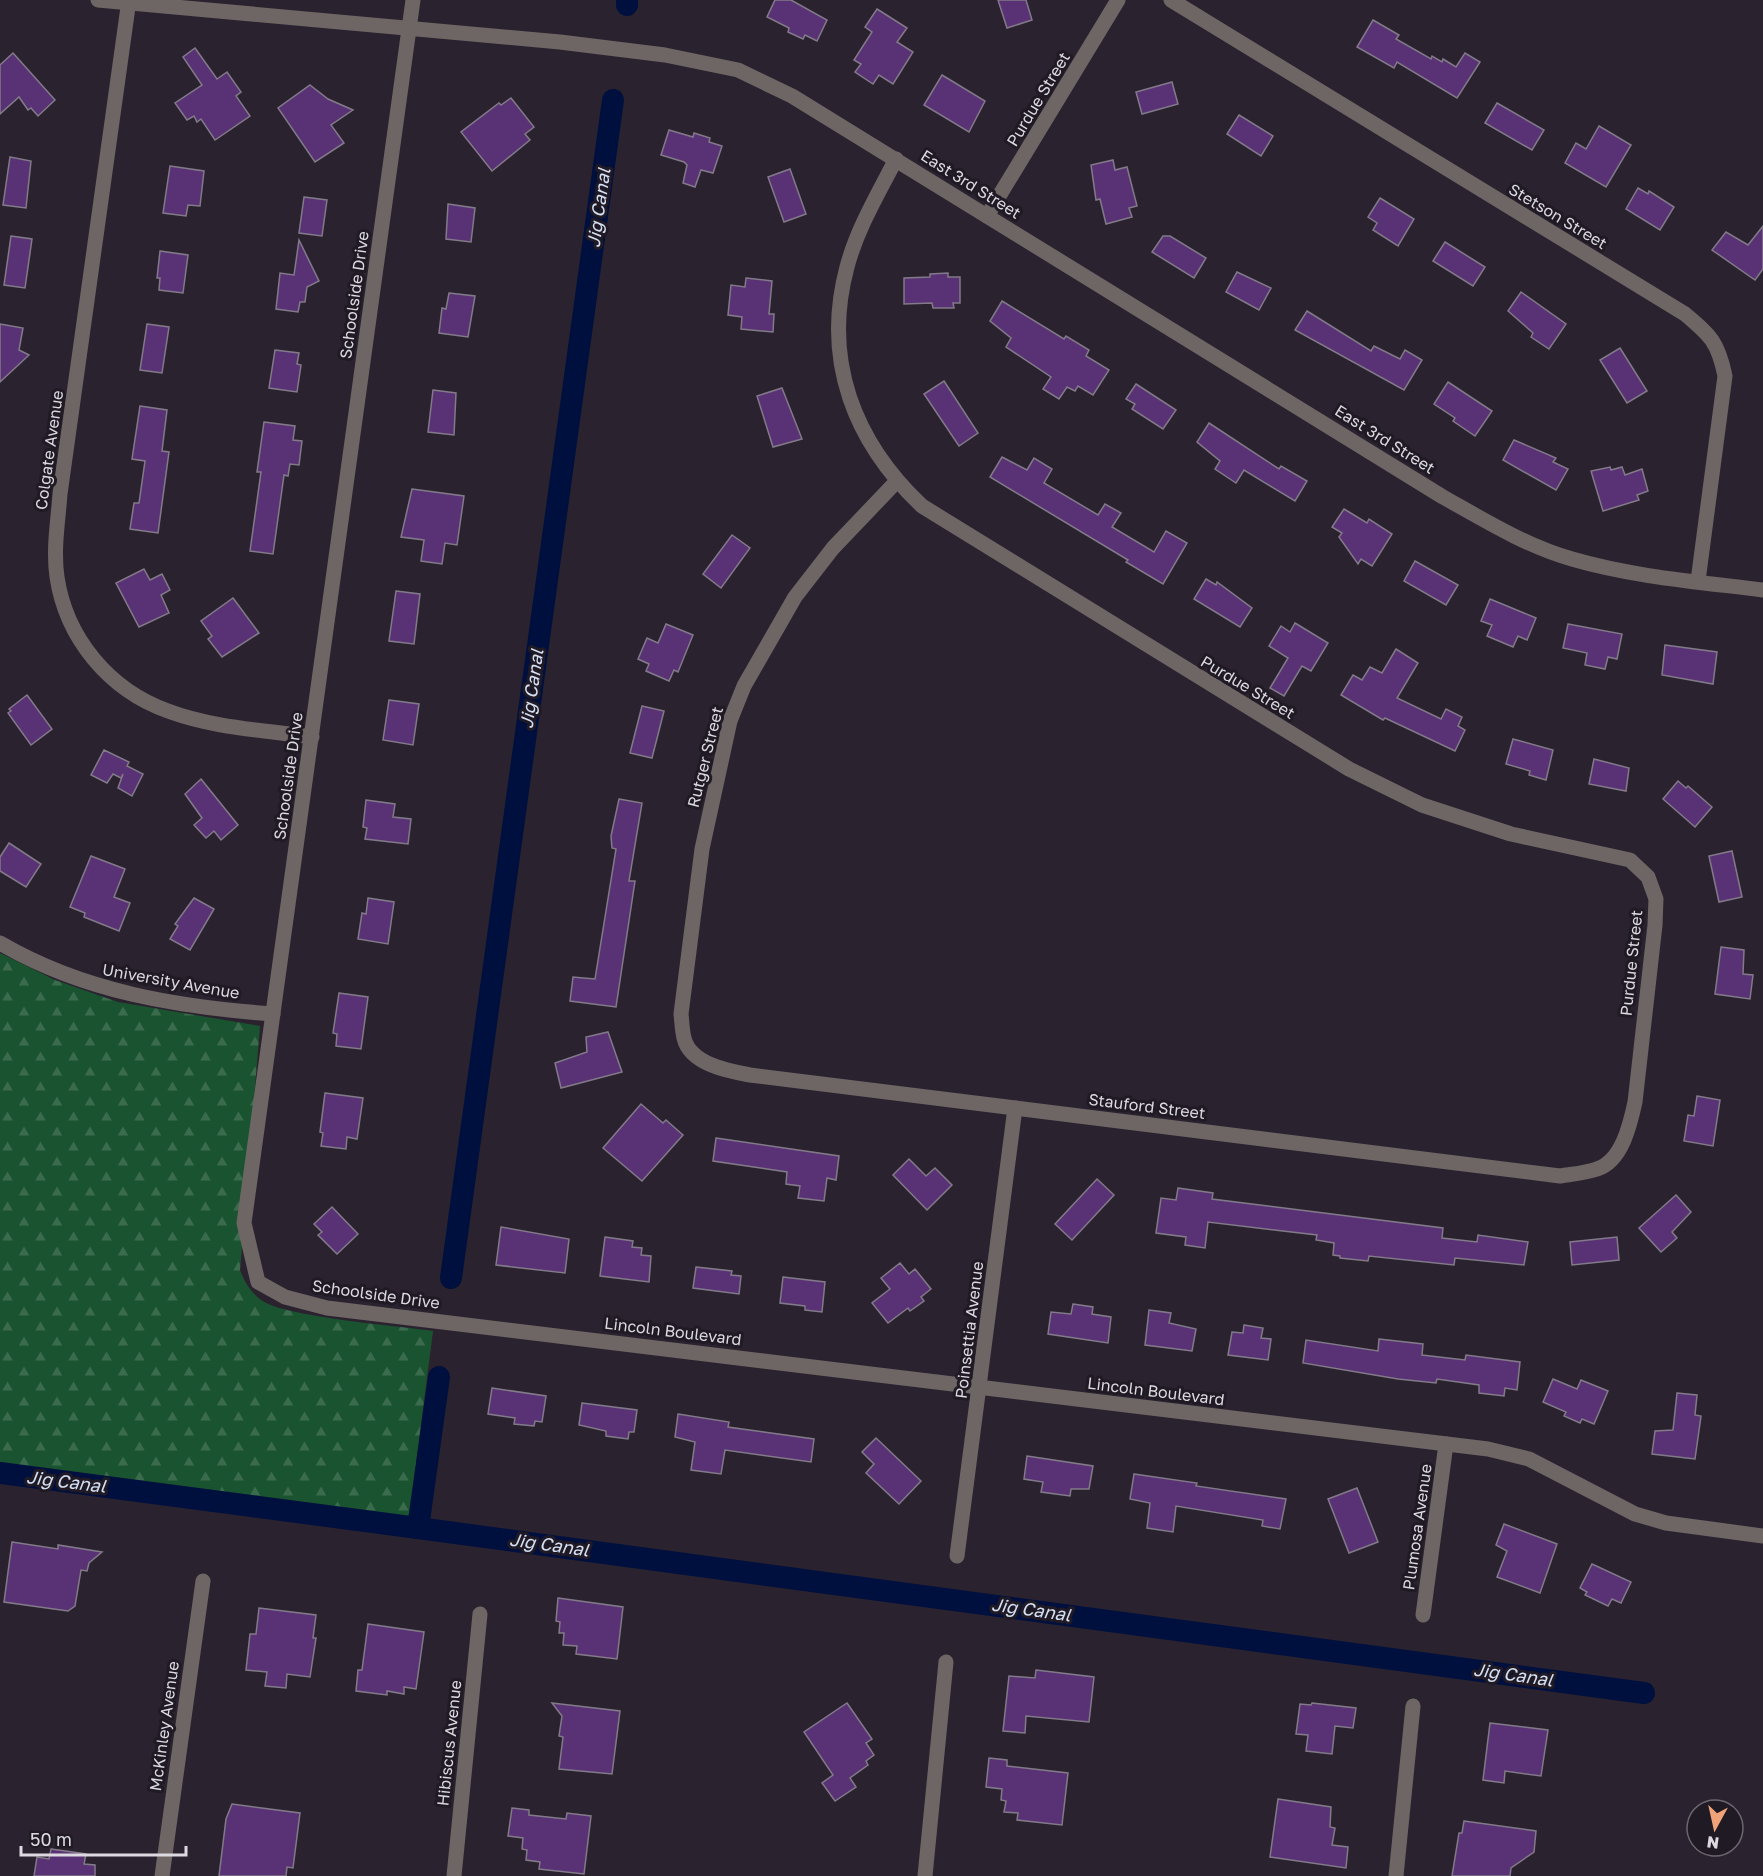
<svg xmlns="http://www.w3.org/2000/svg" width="1763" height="1876" font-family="'Golos Text',sans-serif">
	<defs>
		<pattern id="forest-firs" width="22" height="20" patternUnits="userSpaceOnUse" patternTransform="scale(1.5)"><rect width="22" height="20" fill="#1a532f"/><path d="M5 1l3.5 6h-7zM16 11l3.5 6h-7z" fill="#3b6b4d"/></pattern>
	</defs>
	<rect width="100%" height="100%" fill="#2a232f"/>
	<path fill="url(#forest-firs)" d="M0,953L55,980L118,1002L260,1026L240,1270C244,1281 251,1293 261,1300C283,1317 400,1326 433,1331L407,1534L0,1477Z"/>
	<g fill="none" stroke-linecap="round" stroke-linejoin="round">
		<g stroke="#00103e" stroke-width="22">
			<polyline points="627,5 627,0"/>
			<polyline points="451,1278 613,100"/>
			<polyline points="0,1473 418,1528 439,1377"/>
			<polyline points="418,1528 1644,1693"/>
		</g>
	</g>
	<g fill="#593275" stroke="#827a88" stroke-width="1.5">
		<polygon points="775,0 791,0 827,20 817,41 805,35 803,39 788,32 789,28 767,17"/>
		<polygon points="998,0 1026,0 1032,20 1007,28"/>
		<polygon points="877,9 907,28 897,42 913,52 893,84 879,75 873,84 855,72 861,64 854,60 872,32 865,27"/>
		<polygon points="1373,20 1399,35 1396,39 1431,59 1432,56 1442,62 1443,59 1456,67 1465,53 1480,62 1457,98 1397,62 1394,68 1357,47"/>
		<polygon points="195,48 217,79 227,72 241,92 236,96 250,116 215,140 201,119 197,122 194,116 187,120 175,103 202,85 183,57"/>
		<polygon points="13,53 55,100 38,116 31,108 28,110 19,97 0,114 0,65"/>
		<polygon points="942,75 985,101 969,132 924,105"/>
		<polygon points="1172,82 1178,104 1142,114 1136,92"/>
		<polygon points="310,85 328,99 353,110 331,125 344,143 315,162 278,108"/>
		<polygon points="511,98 534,127 525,134 530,140 492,171 461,132 499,103 501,105"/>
		<polygon points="1497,103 1544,130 1532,150 1485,123"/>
		<polygon points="1239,115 1273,136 1261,156 1227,134"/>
		<polygon points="1599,126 1631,145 1606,187 1565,163 1576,143 1586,149"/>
		<polygon points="669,130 693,137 694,133 710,138 709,142 722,146 713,173 701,170 695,187 683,183 687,165 684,162 661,155"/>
		<polygon points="10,157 31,161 26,208 3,205"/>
		<polygon points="1113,160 1115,170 1127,167 1137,206 1129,208 1132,217 1106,224 1100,199 1096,200 1091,165"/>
		<polygon points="170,166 204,171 200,206 188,205 186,216 163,213"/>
		<polygon points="790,169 806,214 784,222 768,177"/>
		<polygon points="1638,188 1648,194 1649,191 1674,207 1660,230 1626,209"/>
		<polygon points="304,197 327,200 322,236 299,233"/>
		<polygon points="1380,198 1414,219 1398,246 1373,230 1377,223 1368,217"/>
		<polygon points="448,204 475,208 471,242 446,239"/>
		<polygon points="1763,226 1763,269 1755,280 1712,250 1726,232 1748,245"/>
		<polygon points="11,236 32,239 25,288 4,285"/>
		<polygon points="1163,236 1170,236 1206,258 1194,278 1152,252"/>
		<polygon points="299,240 319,281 307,287 305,302 300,302 298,312 276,309 280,273 294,275"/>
		<polygon points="1445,242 1485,267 1473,286 1433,261"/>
		<polygon points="160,251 188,255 183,293 159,290 160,278 157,278"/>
		<polygon points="1237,272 1271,288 1259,310 1226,292"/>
		<polygon points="948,273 948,277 960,277 960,303 953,303 954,308 933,308 932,303 904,304 904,278 930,277 930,274"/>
		<polygon points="746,278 772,281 769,314 774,314 773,332 741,329 742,317 728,315 731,285 745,287"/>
		<polygon points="1521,292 1566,324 1549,349 1531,337 1533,333 1508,311"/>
		<polygon points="449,293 475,296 468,337 439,333 442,308 446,309"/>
		<polygon points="1002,301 1064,339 1066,336 1089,350 1086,356 1109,370 1093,395 1078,386 1075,391 1067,387 1059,399 1043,389 1051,377 1006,347 1011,338 990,321"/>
		<polygon points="1307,311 1371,351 1374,346 1400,359 1405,350 1422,360 1404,390 1295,330"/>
		<polygon points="0,324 23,328 19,350 29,355 0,382"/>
		<polygon points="147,324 169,327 162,373 140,370"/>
		<polygon points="1620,348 1647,391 1627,403 1600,360"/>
		<polygon points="275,350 299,353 297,364 301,365 297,392 269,388"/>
		<polygon points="944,381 978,433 959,446 924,394"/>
		<polygon points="1448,382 1492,411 1475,436 1453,421 1455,418 1434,404"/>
		<polygon points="1136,384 1176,410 1163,429 1132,409 1135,404 1126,399"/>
		<polygon points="782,388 802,439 773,447 757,396"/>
		<polygon points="433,390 456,393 454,435 428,432"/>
		<polygon points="140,406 167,410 162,451 169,452 158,533 130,529 134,503 139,503 145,461 132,459"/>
		<polygon points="264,422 295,426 293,440 302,441 299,465 290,464 288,476 284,475 273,554 250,551 261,472 257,472"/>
		<polygon points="1209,423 1279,469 1281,466 1307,481 1295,501 1244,470 1236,483 1215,469 1220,461 1197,442"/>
		<polygon points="1514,440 1556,458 1553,462 1568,469 1556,490 1503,460"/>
		<polygon points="1002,457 1027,470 1034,458 1052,469 1044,483 1098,515 1105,504 1121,513 1112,527 1154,552 1166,531 1187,543 1163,584 1126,562 1128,560 990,477"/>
		<polygon points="1610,467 1611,470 1622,467 1625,475 1642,469 1648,491 1637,495 1639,500 1603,511 1591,471"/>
		<polygon points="412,489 464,496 457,545 445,543 442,564 421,561 424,540 401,537"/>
		<polygon points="1344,509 1367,523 1369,519 1392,534 1372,566 1361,559 1358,564 1339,537 1342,533 1332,527"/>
		<polygon points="732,535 750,548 721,588 703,574"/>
		<polygon points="1415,561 1458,585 1446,605 1404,581"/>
		<polygon points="144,569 150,580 162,574 170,590 161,595 169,613 139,627 116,583"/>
		<polygon points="1206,579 1216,585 1217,582 1252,608 1240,627 1194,599"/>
		<polygon points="396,591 420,594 414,644 389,641"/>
		<polygon points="233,598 259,633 222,657 208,639 212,636 201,621"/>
		<polygon points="1490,599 1536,618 1527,640 1518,636 1513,647 1487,636 1492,625 1481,621"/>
		<polygon points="1295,623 1328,643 1311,671 1302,666 1284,696 1270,688 1288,658 1269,646 1281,626 1290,632"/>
		<polygon points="666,624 693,635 678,672 674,670 669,681 646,671 649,664 638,659 647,638 658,643"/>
		<polygon points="1568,624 1622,634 1617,659 1608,657 1605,669 1585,665 1587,653 1563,648"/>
		<polygon points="1665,645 1717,652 1713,684 1662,675"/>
		<polygon points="1396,649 1418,663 1397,698 1441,719 1446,709 1462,717 1458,726 1465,730 1455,751 1385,718 1383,720 1341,695 1353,675 1362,680 1370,667 1382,673"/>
		<polygon points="27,695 52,729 31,745 8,713 11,711 9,709"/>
		<polygon points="389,700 419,704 413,745 383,740"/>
		<polygon points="642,706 664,711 652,758 630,753"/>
		<polygon points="1513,739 1553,750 1546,780 1529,775 1530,771 1506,764"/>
		<polygon points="104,750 129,762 127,766 143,774 132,796 118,788 123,774 121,778 113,774 107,783 91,775"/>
		<polygon points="1594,759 1629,768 1626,791 1589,784"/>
		<polygon points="201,779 238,825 221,840 214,831 206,838 194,825 202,818 185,794"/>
		<polygon points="1678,781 1686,788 1688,786 1712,807 1695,827 1663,799"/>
		<polygon points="619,799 642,803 629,881 635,881 616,1007 570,1001 573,977 595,979 616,849 612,848 611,836"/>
		<polygon points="366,800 395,804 393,817 411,819 408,844 365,839 367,828 363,827"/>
		<polygon points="9,843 41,864 26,887 0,871 0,857"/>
		<polygon points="1732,851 1742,897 1719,902 1709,856"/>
		<polygon points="91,856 125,869 114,897 130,903 119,931 84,917 85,913 70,907"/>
		<polygon points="194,898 214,909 190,950 170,939 178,926 175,924"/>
		<polygon points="368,898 394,902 388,944 358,939 362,913 366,914"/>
		<polygon points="1721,947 1744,950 1743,974 1753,975 1750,999 1715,994"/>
		<polygon points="339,993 368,997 361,1049 336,1046 337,1034 333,1033"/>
		<polygon points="608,1032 622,1072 561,1088 555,1063 587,1052 586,1037"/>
		<polygon points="325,1093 363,1098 357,1139 347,1137 346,1149 321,1146 323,1133 320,1132"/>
		<polygon points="1697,1096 1720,1100 1713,1146 1684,1141 1688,1115 1694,1116"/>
		<polygon points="641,1104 663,1123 666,1120 683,1135 642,1181 603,1148"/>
		<polygon points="716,1138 839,1156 836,1180 827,1178 824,1201 798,1198 800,1186 786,1184 787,1172 713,1161"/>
		<polygon points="909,1159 926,1176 935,1168 952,1185 927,1210 893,1175"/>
		<polygon points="1097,1179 1114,1195 1072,1240 1055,1224"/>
		<polygon points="1178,1188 1213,1193 1212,1199 1443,1228 1442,1238 1477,1242 1478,1235 1528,1242 1524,1265 1455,1258 1454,1265 1369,1256 1368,1261 1340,1258 1340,1256 1333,1255 1334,1243 1316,1240 1317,1235 1208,1222 1205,1248 1185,1245 1186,1237 1156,1233 1161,1198 1176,1200"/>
		<polygon points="1676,1195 1691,1212 1672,1232 1677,1238 1661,1252 1639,1228"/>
		<polygon points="332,1207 358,1234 337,1254 318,1235 322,1232 314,1224"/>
		<polygon points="501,1227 569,1239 565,1273 496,1265"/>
		<polygon points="605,1237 633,1241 632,1247 642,1248 641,1255 651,1256 649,1282 600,1276"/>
		<polygon points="1617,1237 1619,1260 1572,1265 1570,1242"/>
		<polygon points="900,1263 909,1274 915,1269 931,1289 921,1297 924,1301 910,1311 908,1308 888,1323 872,1303 890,1289 881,1278"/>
		<polygon points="696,1267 732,1271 731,1275 741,1276 739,1294 693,1288"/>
		<polygon points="783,1277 825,1282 822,1312 805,1310 805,1306 780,1303"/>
		<polygon points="1073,1304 1093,1307 1092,1314 1111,1317 1108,1343 1048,1334 1051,1312 1071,1314"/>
		<polygon points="1149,1310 1171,1313 1169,1323 1196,1329 1192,1351 1145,1345"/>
		<polygon points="1244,1325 1263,1328 1261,1338 1271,1339 1268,1360 1228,1355 1232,1332 1243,1333"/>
		<polygon points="1379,1339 1423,1344 1422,1355 1465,1360 1466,1355 1520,1362 1517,1390 1505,1388 1504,1396 1479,1393 1479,1385 1437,1379 1436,1383 1398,1379 1303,1363 1306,1340 1378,1351"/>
		<polygon points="1553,1379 1577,1389 1581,1380 1608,1391 1594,1424 1582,1419 1580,1423 1564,1416 1566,1412 1543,1402"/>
		<polygon points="492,1388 546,1396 542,1422 535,1421 534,1426 514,1424 515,1418 488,1414"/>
		<polygon points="1677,1393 1697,1395 1695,1415 1701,1416 1695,1459 1652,1454 1655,1431 1673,1430"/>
		<polygon points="582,1403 637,1410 634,1432 629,1432 628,1439 606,1436 606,1431 579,1425"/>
		<polygon points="678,1414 729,1422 728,1427 814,1439 811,1462 725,1450 721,1474 691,1470 695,1442 675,1437"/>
		<polygon points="876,1438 921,1481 899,1504 866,1473 874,1464 862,1452"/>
		<polygon points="1027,1456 1093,1466 1089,1489 1071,1489 1070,1496 1041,1492 1043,1482 1024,1479"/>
		<polygon points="1134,1474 1197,1483 1196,1486 1286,1499 1280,1529 1262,1526 1263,1520 1176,1506 1173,1532 1147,1528 1150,1503 1130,1499"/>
		<polygon points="1357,1488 1378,1542 1349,1553 1328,1499"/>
		<polygon points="1504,1524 1557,1544 1540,1593 1497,1577 1507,1551 1496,1545"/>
		<polygon points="12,1542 58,1549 58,1545 102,1552 89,1563 87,1571 81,1570 75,1606 68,1611 4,1602"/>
		<polygon points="1592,1564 1631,1582 1621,1603 1612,1599 1608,1606 1585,1595 1587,1592 1580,1588"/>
		<polygon points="558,1598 623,1607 617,1659 576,1654 577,1646 563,1645 564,1633 559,1633 560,1622 556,1621"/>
		<polygon points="259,1608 316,1615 313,1638 316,1638 310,1677 287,1674 286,1688 265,1686 267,1672 246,1670 250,1634 256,1634"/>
		<polygon points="368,1624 424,1632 416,1689 404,1687 404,1694 387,1691 387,1695 356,1691 358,1670 362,1670"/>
		<polygon points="1036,1670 1094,1677 1089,1722 1026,1716 1025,1733 1003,1731 1009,1676 1035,1678"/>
		<polygon points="552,1703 620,1711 612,1774 559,1769 563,1737 559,1736 562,1716"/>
		<polygon points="847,1703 872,1739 866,1743 874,1755 866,1761 868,1765 850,1778 856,1787 835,1801 822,1783 833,1775 804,1732"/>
		<polygon points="1312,1703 1356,1708 1353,1728 1335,1726 1332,1754 1306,1751 1308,1735 1296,1734 1300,1704 1311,1705"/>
		<polygon points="1490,1723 1548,1730 1541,1776 1505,1771 1504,1783 1483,1780"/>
		<polygon points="989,1758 1007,1760 1007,1766 1068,1773 1062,1825 1017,1820 1018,1813 1004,1812 1006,1801 1001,1800 1002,1789 986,1787"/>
		<polygon points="1278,1799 1331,1807 1330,1827 1335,1828 1332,1845 1348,1847 1346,1868 1270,1857"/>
		<polygon points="232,1804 300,1813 293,1868 287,1867 286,1876 219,1876 226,1819"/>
		<polygon points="512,1808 529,1810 529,1815 566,1819 567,1813 591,1816 584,1874 539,1869 540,1862 526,1860 527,1850 522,1849 523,1838 508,1836"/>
		<polygon points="1464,1821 1536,1831 1534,1852 1511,1868 1510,1876 1452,1876 1459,1833 1462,1833"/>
		<polygon points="51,1849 86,1854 84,1864 95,1865 95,1876 34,1876 37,1857 49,1859"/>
	</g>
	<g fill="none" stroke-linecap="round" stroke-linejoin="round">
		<g stroke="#6e6664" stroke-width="15">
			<path d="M98,0L560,42L665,55L738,70L792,96L1443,497C1484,520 1526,546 1572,559C1634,577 1699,582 1763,590"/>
			<path d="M129,0L60,494C58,522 53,549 57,577C66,638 109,690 168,711C213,728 264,730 312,737"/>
			<polyline points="413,0 244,1223 258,1282 285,1297 327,1308 1488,1449 1529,1459 1635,1514 1666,1523 1763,1536"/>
			<path d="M1171,0L1685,314C1711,336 1718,342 1725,376L1698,581"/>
			<path d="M896,159C878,194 857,229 847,267C822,360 854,442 922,506L1349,769L1422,805L1511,834L1630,860L1648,877L1656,899L1655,925L1635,1102C1630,1125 1622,1161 1597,1169C1586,1173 1572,1174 1560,1176L750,1075C728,1071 690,1064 684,1038C682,1030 682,1022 681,1014L702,849L730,721L744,686L795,597L833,548L896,482"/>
			<polyline points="987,216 1118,0"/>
			<path d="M0,943C84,992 178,1007 273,1014"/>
			<polyline points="957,1556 1015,1108"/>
			<polyline points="1423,1615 1446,1444"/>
			<polyline points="162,1876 203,1581"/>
			<polyline points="454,1876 480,1614"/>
			<polyline points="925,1876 946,1662"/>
			<polyline points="1396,1876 1413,1706"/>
		</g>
	</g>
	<g text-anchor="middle" stroke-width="6" stroke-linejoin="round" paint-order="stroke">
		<g font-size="16" fill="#ddd9e1" stroke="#201a25">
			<text transform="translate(1038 99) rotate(-59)" y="6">Purdue Street</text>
			<text transform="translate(971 184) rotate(32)" y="6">East 3rd Street</text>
			<text transform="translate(1558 216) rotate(31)" y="6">Stetson Street</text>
			<text transform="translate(354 295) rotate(-82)" y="6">Schoolside Drive</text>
			<text transform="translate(1385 439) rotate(32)" y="6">East 3rd Street</text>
			<text transform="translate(49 450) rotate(-82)" y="6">Colgate Avenue</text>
			<text transform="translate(1248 687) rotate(31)" y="6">Purdue Street</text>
			<text transform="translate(705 757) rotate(-76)" y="6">Rutger Street</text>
			<text transform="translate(288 776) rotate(-82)" y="6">Schoolside Drive</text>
			<text transform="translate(1631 963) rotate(-84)" y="6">Purdue Street</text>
			<text transform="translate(171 981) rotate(10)" y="6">University Avenue</text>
			<text transform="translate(1147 1106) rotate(7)" y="6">Stauford Street</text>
			<text transform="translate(376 1294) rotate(8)" y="6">Schoolside Drive</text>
			<text transform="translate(969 1330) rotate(-83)" y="6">Poinsettia Avenue</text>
			<text transform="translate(673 1331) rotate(7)" y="6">Lincoln Boulevard</text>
			<text transform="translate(1156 1391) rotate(7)" y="6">Lincoln Boulevard</text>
			<text transform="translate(1417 1527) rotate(-82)" y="6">Plumosa Avenue</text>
			<text transform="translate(164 1726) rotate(-82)" y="6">McKinley Avenue</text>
			<text transform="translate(449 1743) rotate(-84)" y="6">Hibiscus Avenue</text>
		</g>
		<g font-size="18" font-style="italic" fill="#d4e0f3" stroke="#201a25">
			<text transform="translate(599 208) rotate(-82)" y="6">Jig Canal</text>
			<text transform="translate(532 689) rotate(-82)" y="6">Jig Canal</text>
			<text transform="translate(66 1482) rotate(7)" y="6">Jig Canal</text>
			<text transform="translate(549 1545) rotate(8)" y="6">Jig Canal</text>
			<text transform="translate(1031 1610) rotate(8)" y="6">Jig Canal</text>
			<text transform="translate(1513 1675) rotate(8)" y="6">Jig Canal</text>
		</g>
	</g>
	<g transform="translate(1715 1828) rotate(188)"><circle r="28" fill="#201a25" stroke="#6c6670" stroke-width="1.5"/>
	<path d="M0-4.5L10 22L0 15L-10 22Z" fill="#f0a378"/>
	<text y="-9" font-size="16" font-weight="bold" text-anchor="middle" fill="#ddd9e1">N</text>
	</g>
	<path d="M21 1846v9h165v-9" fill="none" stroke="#ddd9e1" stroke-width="3"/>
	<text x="30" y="1846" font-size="18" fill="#ddd9e1" stroke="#201a25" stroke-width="4.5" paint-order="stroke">50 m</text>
</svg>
